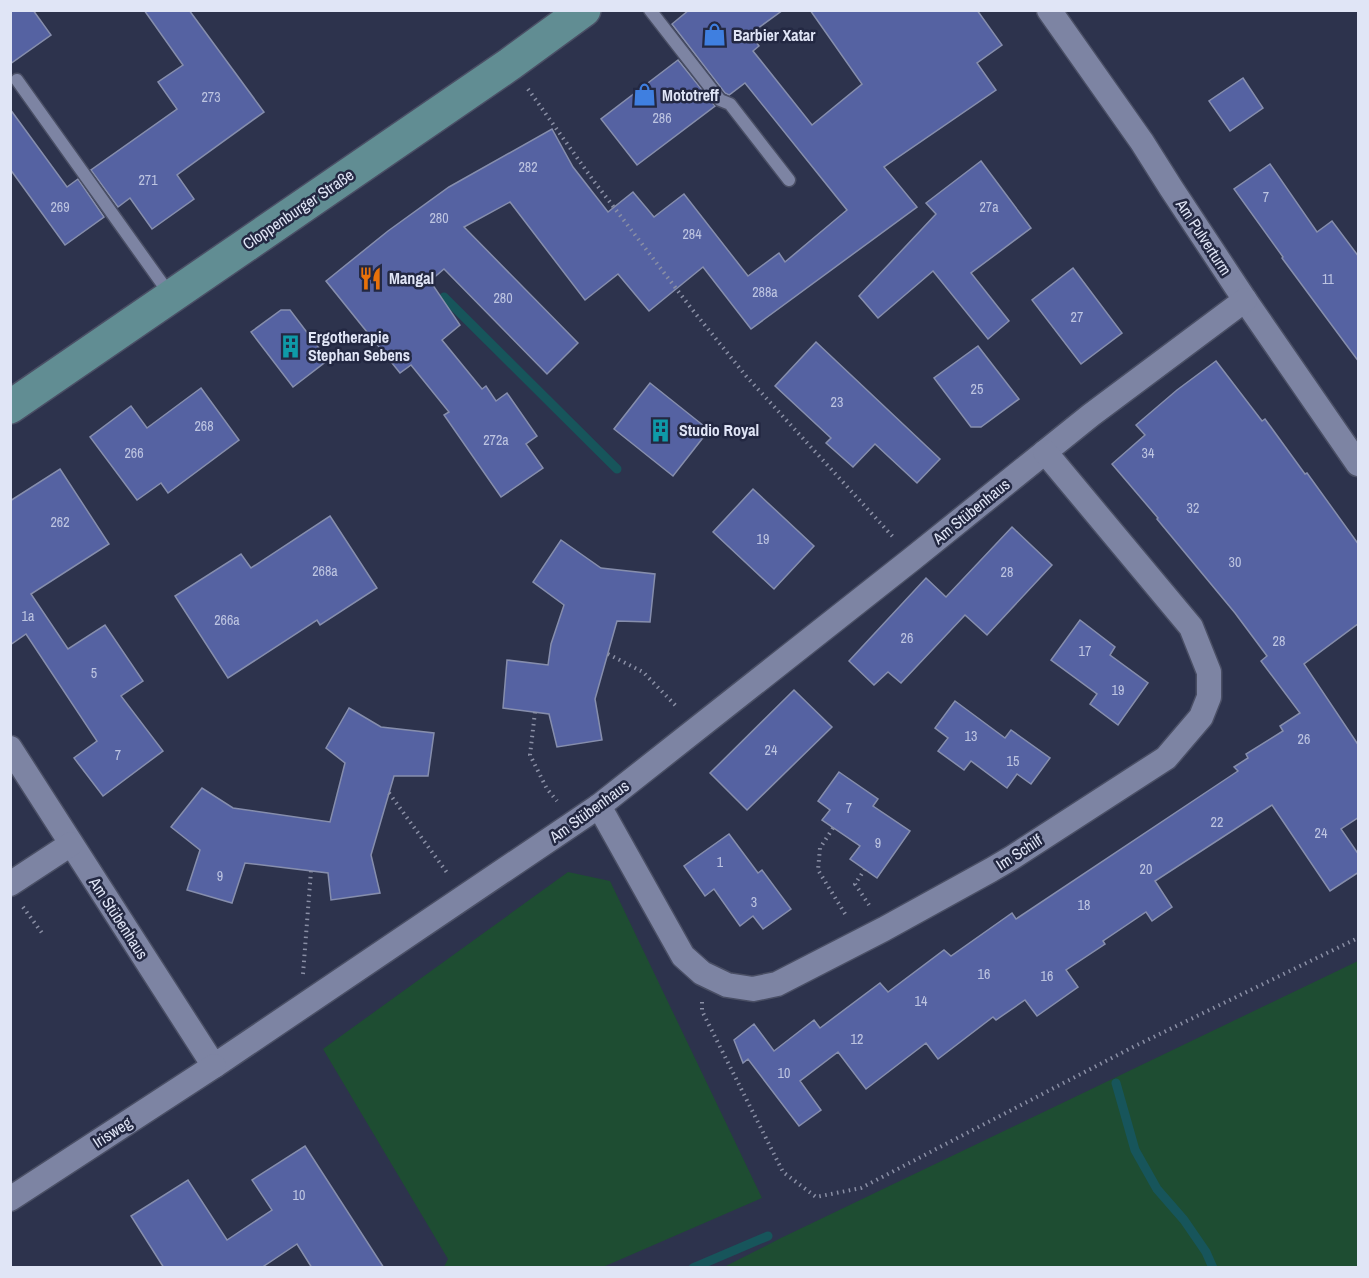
<svg xmlns="http://www.w3.org/2000/svg" width="1369" height="1278" font-family="'Archivo Narrow',sans-serif">
	<rect width="100%" height="100%" fill="#2d334d"/>
	<g fill="#1e4d32">
		<polygon points="568,872 610,881 762,1198 603,1267 444,1267 448,1259 323,1049"/>
		<polygon points="1358,961 1358,1267 724,1267 781,1238"/>
	</g>
	<g fill="none" stroke-linecap="round" stroke-linejoin="round">
		<g stroke="#17555b" stroke-width="9">
			<polyline points="444,297 617,469"/>
			<polyline points="1116,1083 1135,1150 1157,1189 1184,1220 1206,1252 1213,1268"/>
			<polyline points="693,1268 768,1236"/>
		</g>
	</g>
	<g fill="#5562a2" stroke="#868ead" stroke-width="1.5">
		<polygon points="10,10 33,10 51,35 10,64"/>
		<polygon points="144,10 189,10 264,112 177,175 194,199 152,229 130,198 118,207 91,170 177,109 158,82 183,65"/>
		<polygon points="689,10 783,10 750,34 759,46 753,51 812,125 862,84 810,10 977,10 1002,45 977,63 996,90 884,167 917,207 751,329 703,267 649,311 618,274 585,300 510,202 464,227 578,343 547,374 444,269 430,281 460,325 442,340 482,389 486,386 496,401 507,393 537,436 526,444 543,468 501,497 444,415 449,412 411,365 400,373 326,281 388,231 449,187 552,129 573,167 608,212 633,192 654,217 684,194 748,276 779,253 785,262 847,210 745,83 729,95 725,93 672,24"/>
		<polygon points="678,60 715,106 637,165 601,119"/>
		<polygon points="1243,78 1263,108 1230,131 1209,101"/>
		<polygon points="10,109 67,187 78,179 104,217 65,245 10,169"/>
		<polygon points="981,161 1031,228 971,273 1009,321 988,339 933,271 878,318 859,296 936,214 926,203"/>
		<polygon points="1270,164 1317,232 1332,221 1359,257 1359,362 1282,258 1283,257 1234,189"/>
		<polygon points="1073,268 1122,333 1081,364 1032,300"/>
		<polygon points="281,310 290,310 328,360 293,387 251,332"/>
		<polygon points="816,342 940,459 917,483 875,444 853,467 826,443 831,438 775,386"/>
		<polygon points="978,346 1019,399 981,427 971,427 934,378"/>
		<polygon points="1216,361 1262,421 1265,419 1305,474 1307,473 1359,545 1359,623 1304,664 1359,746 1359,817 1341,829 1359,855 1359,872 1330,891 1272,805 1155,881 1172,907 1152,921 1146,912 1103,941 1105,944 1066,970 1078,987 1037,1016 1025,1000 996,1020 993,1017 938,1059 926,1043 866,1089 838,1052 800,1081 821,1110 799,1126 748,1059 743,1063 734,1040 754,1024 774,1051 814,1020 820,1028 880,983 888,992 944,950 951,956 1012,913 1016,919 1238,771 1234,767 1248,758 1246,754 1283,731 1280,726 1300,713 1261,661 1267,656 1235,613 1157,519 1158,518 1112,464 1145,435 1136,425 1177,390"/>
		<polygon points="650,383 709,430 673,476 614,429"/>
		<polygon points="201,388 239,440 168,493 161,483 137,500 90,437 131,406 147,428"/>
		<polygon points="60,469 109,544 31,594 68,649 105,625 143,681 121,696 163,751 103,796 74,758 97,741 26,634 10,645 10,501"/>
		<polygon points="753,489 814,546 774,589 713,532"/>
		<polygon points="330,516 377,588 320,625 317,620 228,678 175,596 241,554 251,568"/>
		<polygon points="1012,527 1052,565 987,635 965,615 901,683 888,672 874,685 849,661 926,578 946,597"/>
		<polygon points="561,540 601,568 655,574 650,622 617,621 595,699 602,740 557,747 549,714 503,708 507,660 548,665 551,644 564,605 533,582"/>
		<polygon points="1080,620 1115,647 1110,655 1148,683 1118,725 1090,704 1097,694 1051,660"/>
		<polygon points="794,690 832,727 747,810 710,773"/>
		<polygon points="955,701 1005,738 1011,730 1050,758 1031,784 1017,774 1007,788 971,761 964,770 938,751 948,738 935,728"/>
		<polygon points="349,708 381,727 434,733 428,776 394,776 371,855 380,893 331,900 328,873 245,863 232,903 187,890 200,850 171,827 202,788 233,808 330,822 345,763 326,748"/>
		<polygon points="839,772 878,799 873,806 910,831 877,878 850,859 860,846 822,820 830,810 818,801"/>
		<polygon points="729,834 758,873 762,870 791,909 763,929 753,916 740,926 714,889 705,896 684,866"/>
		<polygon points="305,1146 384,1268 312,1268 297,1244 261,1268 164,1268 131,1216 188,1180 227,1240 272,1210 252,1180"/>
	</g>
	<g fill="none" stroke-linecap="round" stroke-linejoin="round">
		<defs>
			<g id="service">
				<polyline points="650,10 720,100 730,104 789,180"/>
				<polyline points="17,80 171,296"/>
			</g>
			<g id="minor">
				<polyline points="1049,10 1142,142 1171,188 1245,300 1358,464"/>
				<polyline points="10,748 214,1066 599,806 912,559 1091,415 1245,300"/>
				<polyline points="599,806 683,956 702,973 727,985 753,989 777,984 884,929 991,870 1013,857 1166,758 1201,717 1209,697 1209,672 1191,627 1045,452"/>
				<polyline points="10,884 71,844"/>
				<polyline points="10,1199 214,1066"/>
			</g>
			<polyline id="secondary" points="10,407 510,64 584,10"/>
		</defs>
		<use href="#service" stroke="#4a4f65" stroke-width="15"/>
		<use href="#minor" stroke="#4a4f65" stroke-width="27"/>
		<use href="#secondary" stroke="#4a4f65" stroke-width="36"/>
		<g stroke="#8a8fa5" stroke-width="4" stroke-dasharray="1.5 4.5" stroke-linecap="butt">
			<polyline points="528,89 593,180 691,308 746,376 894,538"/>
			<polyline points="608,654 643,672 678,708"/>
			<polyline points="535,712 530,755 547,789 557,801"/>
			<polyline points="389,793 448,874"/>
			<polyline points="833,828 820,848 818,870 847,917"/>
			<polyline points="865,869 855,884 869,905"/>
			<polyline points="23,907 42,933"/>
			<polyline points="303,974 311,871"/>
			<polyline points="702,1002 702,1011 783,1172 816,1197 861,1188 1133,1047 1358,938"/>
		</g>
		<use href="#service" stroke="#7d84a3" stroke-width="12"/>
		<use href="#minor" stroke="#7d84a3" stroke-width="24"/>
		<use href="#secondary" stroke="#618d93" stroke-width="33"/>
	</g>
	<defs>
		<symbol id="shop-bare" viewBox="-9 -9 18 18"><path d="M-5-2.5h2.3a2.7 3.5 0 0 1 5.4 0H5L5.5 6h-11ZM-1.5-2.5h3a1.5 2.3 0 0 0-3 0Z" fill="#3f7fe0" stroke="#232842" stroke-width="2.5" paint-order="stroke"/></symbol>
		<symbol id="restaurant-bare" viewBox="-9 -9 18 18"><path d="M-5-6h1v4h1v-4h1v4h1v-4h1v5L-1.5 .5V6h-2V.5L-5-1ZM5-6V6H3V1.5H1.5Q1.5-4 5-6Z" fill="#e8710a" stroke="#232842" stroke-width="2.5" paint-order="stroke"/></symbol>
		<symbol id="building-bare" viewBox="-9 -9 18 18"><path d="M-4-6H4V6H1V3H-1V6H-4ZM-2.5-4.3h1.7v1.8h-1.7ZM.8-4.3h1.7v1.8H.8ZM-2.5-1h1.7V.8h-1.7ZM.8-1h1.7V.8H.8Z" fill="#0f9aa8" stroke="#232842" stroke-width="2.5" paint-order="stroke"/></symbol>
	</defs>
	<g fill-rule="evenodd">
		<use href="#shop-bare" x="698" y="18" width="33" height="33"/>
		<use href="#shop-bare" x="628" y="78" width="33" height="33"/>
		<use href="#restaurant-bare" x="354" y="262" width="33" height="33"/>
		<use href="#building-bare" x="274" y="330" width="33" height="33"/>
		<use href="#building-bare" x="644" y="414" width="33" height="33"/>
	</g>
	<g text-anchor="middle" stroke-width="5" stroke-linejoin="round" paint-order="stroke">
		<g font-size="14" fill="#bdc4e1">
			<text x="211" y="102">273</text>
			<text x="662" y="123">286</text>
			<text x="528" y="172">282</text>
			<text x="148" y="185">271</text>
			<text x="1266" y="202">7</text>
			<text x="60" y="212">269</text>
			<text x="989" y="212">27a</text>
			<text x="439" y="223">280</text>
			<text x="692" y="239">284</text>
			<text x="1328" y="284">11</text>
			<text x="765" y="297">288a</text>
			<text x="503" y="303">280</text>
			<text x="1077" y="322">27</text>
			<text x="977" y="394">25</text>
			<text x="837" y="407">23</text>
			<text x="204" y="431">268</text>
			<text x="496" y="445">272a</text>
			<text x="134" y="458">266</text>
			<text x="1148" y="458">34</text>
			<text x="1193" y="513">32</text>
			<text x="60" y="527">262</text>
			<text x="763" y="544">19</text>
			<text x="1235" y="567">30</text>
			<text x="325" y="576">268a</text>
			<text x="1007" y="577">28</text>
			<text x="28" y="621">1a</text>
			<text x="227" y="625">266a</text>
			<text x="907" y="643">26</text>
			<text x="1279" y="646">28</text>
			<text x="1085" y="656">17</text>
			<text x="94" y="678">5</text>
			<text x="1118" y="695">19</text>
			<text x="971" y="741">13</text>
			<text x="1304" y="744">26</text>
			<text x="771" y="755">24</text>
			<text x="118" y="760">7</text>
			<text x="1013" y="766">15</text>
			<text x="849" y="813">7</text>
			<text x="1217" y="827">22</text>
			<text x="1321" y="838">24</text>
			<text x="878" y="848">9</text>
			<text x="720" y="867">1</text>
			<text x="1146" y="874">20</text>
			<text x="220" y="881">9</text>
			<text x="754" y="907">3</text>
			<text x="1084" y="910">18</text>
			<text x="984" y="979">16</text>
			<text x="1047" y="981">16</text>
			<text x="921" y="1006">14</text>
			<text x="857" y="1044">12</text>
			<text x="784" y="1078">10</text>
			<text x="299" y="1200">10</text>
		</g>
		<g font-size="16" font-weight="bold" fill="#e0e5f6" stroke="#232842" text-anchor="start">
			<text x="733" y="41">Barbier Xatar</text>
			<text x="662" y="101">Mototreff</text>
			<text x="389" y="284">Mangal</text>
			<text x="308" y="343">Ergotherapie<tspan x="308" dy="18">Stephan Sebens</tspan></text>
			<text x="679" y="436">Studio Royal</text>
		</g>
		<g font-size="16" fill="#e0e5f6" stroke="#232842">
			<text transform="translate(298 209) rotate(-34)" y="6">Cloppenburger Straße</text>
			<text transform="translate(1204 237) rotate(57)" y="6">Am Pulverturm</text>
			<text transform="translate(971 511) rotate(-39)" y="6">Am Stübenhaus</text>
			<text transform="translate(589 811) rotate(-36)" y="6">Am Stübenhaus</text>
			<text transform="translate(1019 852) rotate(-33)" y="6">Im Schilf</text>
			<text transform="translate(119 918) rotate(57)" y="6">Am Stübenhaus</text>
			<text transform="translate(112 1132) rotate(-33)" y="6">Irisweg</text>
		</g>
	</g>
	<rect width="1369" height="1278" fill="none" stroke="#e0e5f6" stroke-width="24"/>
</svg>
